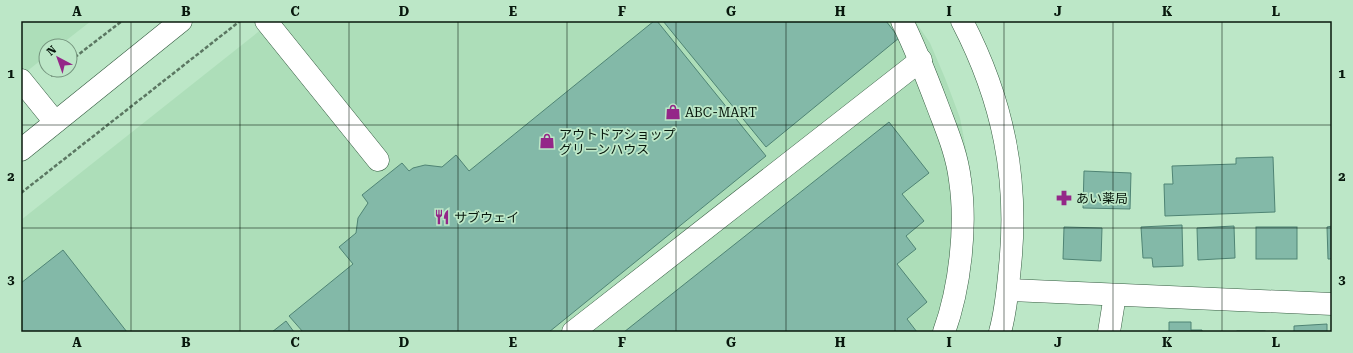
<svg xmlns="http://www.w3.org/2000/svg" width="1353" height="353" font-family="'Roboto Serif','Noto Sans JP',serif">
	<rect width="100%" height="100%" fill="#bce7c7"/>
	<g fill="#addeb9">
		<polygon points="21,21 91,21 59,46 46,46 46,56 21,76"/>
		<polygon points="272,21 915,21 930,43 945,78 960,118 971,175 971,227 969,279 957,332 21,332 21,220"/>
	</g>
	<g fill="#83b9a8" stroke="#4f8474">
		<polygon points="654,21 657,21 766,156 549,332 303,332 289,316 353,264 339,247 356,233 358,218 368,203 362,195 402,163 409,171 413,168 425,165 442,167 456,155 469,171"/>
		<polygon points="663,21 886,21 899,38 766,147"/>
		<polygon points="889,122 929,173 902,194 924,221 906,236 916,249 897,264 927,302 907,319 917,332 624,332"/>
		<polygon points="1273,157 1275,212 1165,216 1164,184 1173,184 1172,166 1236,164 1236,158"/>
		<polygon points="1084,171 1131,173 1130,209 1083,208"/>
		<polygon points="1182,225 1183,266 1153,267 1152,258 1143,258 1141,227"/>
		<polygon points="1234,226 1235,258 1198,260 1197,228"/>
		<polygon points="1332,226 1332,259 1328,259 1327,227"/>
		<polygon points="1064,227 1102,228 1101,261 1063,259"/>
		<rect x="1256" y="227" width="41" height="32"/>
		<polygon points="63,250 127,332 21,332 21,283"/>
		<polygon points="286,321 294,332 272,332"/>
		<polygon points="1169,322 1191,322 1191,330 1202,330 1202,332 1169,332"/>
		<polygon points="1327,324 1327,332 1294,332 1294,326"/>
		<rect x="1237" y="331" width="28" height="1"/>
	</g>
	<g fill="none" stroke-linecap="round" stroke-linejoin="round">
		<defs>
			<g id="minor">
				<polyline points="266,21 378,160"/>
				<path d="M902,21C916,49 927,78 938,107C947,131 957,154 960,180C967,226 960,288 944,332"/>
				<path d="M962,21C1003,100 1019,178 1010,266C1008,288 1006,311 1000,332"/>
				<polyline points="21,80 55,122"/>
				<polyline points="21,150 181,21"/>
				<polyline points="1008,290 1332,304"/>
				<polyline points="573,332 921,60"/>
				<polyline points="1109,332 1115,295"/>
			</g>
		</defs>
		<use href="#minor" stroke="#355c41" stroke-width="23"/>
		<g stroke="#5b7762" stroke-width="2.5" stroke-dasharray="4 2" stroke-linecap="butt">
			<polyline points="70,61 122,21"/>
			<polyline points="51,76 59,70"/>
			<polyline points="21,193 240,21"/>
		</g>
		<use href="#minor" stroke="#fff" stroke-width="22"/>
	</g>
	<path fill="none" stroke="#08180d" stroke-width="1" stroke-opacity="0.55" d="M131,21V332M240,21V332M349,21V332M458,21V332M567,21V332M676,21V332M786,21V332M895,21V332M1004,21V332M1113,21V332M1222,21V332M21,125H1332M21,228H1332"/>
	<defs>
		<symbol id="shop-bare" viewBox="-9 -9 18 18"><path d="M-5-2.5h2.3a2.7 3.5 0 0 1 5.4 0H5L5.5 6h-11ZM-1.5-2.5h3a1.5 2.3 0 0 0-3 0Z" fill="#942788" stroke="#bce7c7" stroke-width="2.5" paint-order="stroke"/></symbol>
		<symbol id="pharmacy-bare" viewBox="-9 -9 18 18"><path d="M-2-6h4v4h4v4h-4v4h-4v-4h-4v-4h4Z" fill="#942788" stroke="#bce7c7" stroke-width="2.5" paint-order="stroke"/></symbol>
		<symbol id="restaurant-bare" viewBox="-9 -9 18 18"><path d="M-5-6h1v4h1v-4h1v4h1v-4h1v5L-1.5 .5V6h-2V.5L-5-1ZM5-6V6H3V1.5H1.5Q1.5-4 5-6Z" fill="#942788" stroke="#bce7c7" stroke-width="2.5" paint-order="stroke"/></symbol>
	</defs>
	<g fill-rule="evenodd">
		<use href="#shop-bare" x="662" y="101" width="22" height="22"/>
		<use href="#shop-bare" x="536" y="130" width="22" height="22"/>
		<use href="#pharmacy-bare" x="1053" y="187" width="22" height="22"/>
		<use href="#restaurant-bare" x="431" y="206" width="22" height="22"/>
	</g>
	<g text-anchor="middle" stroke-width="3.5" stroke-linejoin="round" paint-order="stroke">
		<g font-size="13" fill="#08180d" stroke="#bce7c7" text-anchor="start">
			<text x="685" y="117">ABC-MART</text>
			<text x="559" y="139">アウトドアショップ<tspan x="559" dy="15">グリーンハウス</tspan></text>
			<text x="1076" y="203">あい薬局</text>
			<text x="454" y="222">サブウェイ</text>
		</g>
	</g>
	<rect width="1353" height="353" fill="none" stroke="#bce7c7" stroke-width="44"/>
	<g transform="translate(58 58) rotate(319)"><circle r="19" fill="#bce7c7" stroke="#74947d"/>
	<path d="M0-3L7 15L0 10L-7 15Z" fill="#942788"/>
	<text y="-6" font-size="11" font-weight="bold" text-anchor="middle" fill="#08180d">N</text>
	</g>
	<rect x="22" y="22" width="1309" height="309" fill="none" stroke="#08180d" stroke-width="1.5"/>
	<g font-size="13" text-anchor="middle" font-weight="bold" fill="#08180d">
		<text x="77" y="16">A</text>
		<text x="186" y="16">B</text>
		<text x="295" y="16">C</text>
		<text x="404" y="16">D</text>
		<text x="513" y="16">E</text>
		<text x="622" y="16">F</text>
		<text x="731" y="16">G</text>
		<text x="840" y="16">H</text>
		<text x="949" y="16">I</text>
		<text x="1058" y="16">J</text>
		<text x="1167" y="16">K</text>
		<text x="1276" y="16">L</text>
		<text x="11" y="78">1</text>
		<text x="1342" y="78">1</text>
		<text x="11" y="181">2</text>
		<text x="1342" y="181">2</text>
		<text x="11" y="284">3</text>
		<text x="1342" y="284">3</text>
		<text x="77" y="347">A</text>
		<text x="186" y="347">B</text>
		<text x="295" y="347">C</text>
		<text x="404" y="347">D</text>
		<text x="513" y="347">E</text>
		<text x="622" y="347">F</text>
		<text x="731" y="347">G</text>
		<text x="840" y="347">H</text>
		<text x="949" y="347">I</text>
		<text x="1058" y="347">J</text>
		<text x="1167" y="347">K</text>
		<text x="1276" y="347">L</text>
	</g>
</svg>
